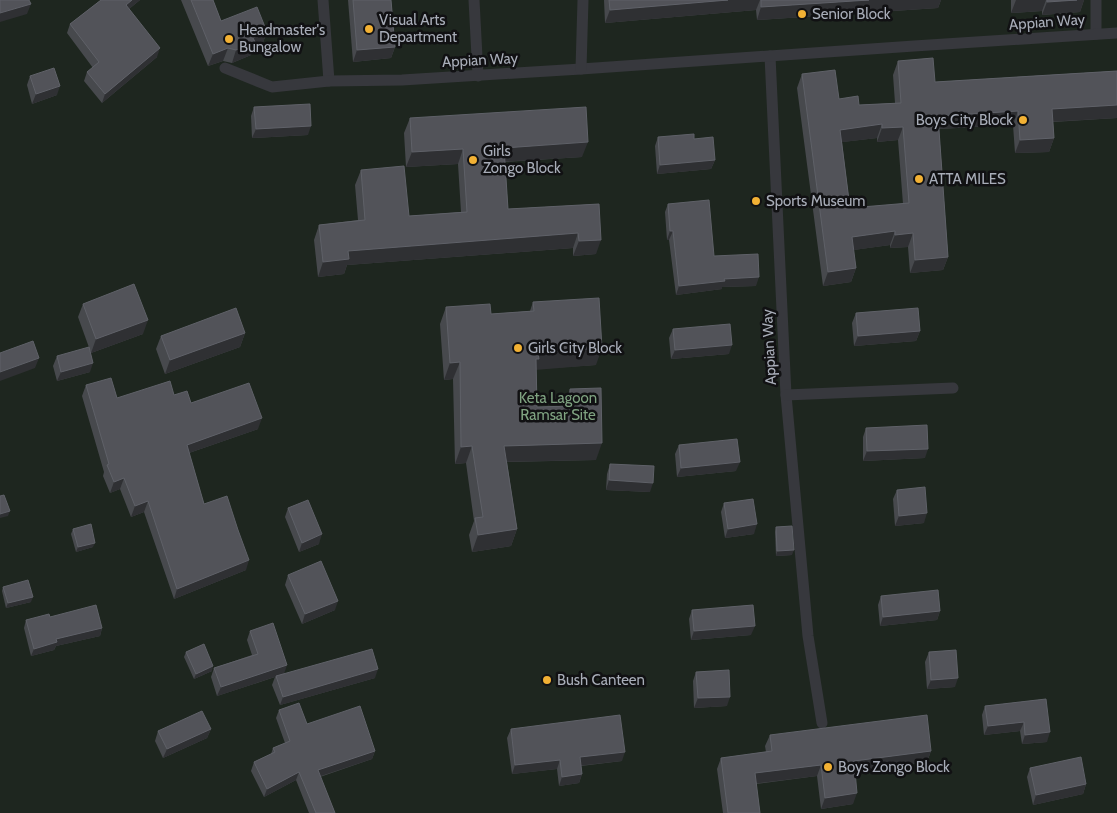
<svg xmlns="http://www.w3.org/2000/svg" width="1117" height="813" font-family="Cabin,sans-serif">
	<rect width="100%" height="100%" fill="#161618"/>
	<rect fill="#1e261f" x="0" y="0" width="1117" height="813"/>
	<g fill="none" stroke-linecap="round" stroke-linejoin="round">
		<g stroke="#37383d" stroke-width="11">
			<polyline points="323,0 329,81"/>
			<polyline points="474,0 478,76"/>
			<polyline points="1096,0 1096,34"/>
			<polyline points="770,56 786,395 808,636 822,723"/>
			<polyline points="225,68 272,87 329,81 402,80 581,69 914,46 1117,33"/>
			<polyline points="581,69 583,0"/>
			<polyline points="786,395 953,388"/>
		</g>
	</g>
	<g fill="#47494d" fill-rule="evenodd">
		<polygon points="101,0 140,0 129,9 157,57 102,103 84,81 87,72 93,68 67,33 70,24"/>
		<polygon points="181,0 213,0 221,21 267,32 262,45 253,48 251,55 232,63 223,61 208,66"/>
		<polygon points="348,0 391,0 395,47 391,58 353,62"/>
		<polygon points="604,0 941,0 938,8 757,20 756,10 605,23"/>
		<polygon points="1011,0 1084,0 1080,12 1042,15 1042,11 1011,13"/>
		<path d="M898,61L935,82L1117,71V118L1053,122L1054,138L1049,152L1015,153L1013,125L939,129L948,257L943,270L910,273L908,247L890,248V245L853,250L856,268L851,282L823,286L797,88L802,74L839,99L859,105L895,103L893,75ZM877,138V142L898,140L903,204L850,208L842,142Z"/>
		<polygon points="30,76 57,95 32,104 27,85"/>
		<polygon points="254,107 308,135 252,138 251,116"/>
		<polygon points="410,118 582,157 505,162 508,209 599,204 596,254 573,256 573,248 347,265 344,274 318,277 314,240 319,225 358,220 355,185 361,170 409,216 461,212 458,164 406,167 404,133"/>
		<polygon points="658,137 694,139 715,160 711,169 657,174 655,146"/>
		<polygon points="668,204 714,256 756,286 722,287 722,289 676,295 669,240 667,240 665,212"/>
		<polygon points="533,302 596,365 536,369 537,407 564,406 570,389 596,460 507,462 517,529 511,546 472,552 469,535 474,521 466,463 455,464 453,379 444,380 440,324 446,307 491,314 530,311"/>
		<polygon points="83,304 143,334 91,353 78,317"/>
		<polygon points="856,313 920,331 916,341 854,346 852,323"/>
		<polygon points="673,329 729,354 671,359 669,338"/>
		<polygon points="245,333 240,347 165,374 156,349 161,336"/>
		<polygon points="57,356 90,372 57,381 53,366"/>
		<polygon points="86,385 117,398 174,395 191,403 258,429 189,453 204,504 246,570 174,599 144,512 131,517 120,489 110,493 103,476 104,472 82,396"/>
		<polygon points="866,428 925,458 863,461 863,437"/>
		<polygon points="679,445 736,471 677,477 675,454"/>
		<polygon points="610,464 650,492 606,490 607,474"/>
		<polygon points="897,490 924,523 895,526 893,499"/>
		<polygon points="724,503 754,534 725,538 721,512"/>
		<polygon points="288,508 319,544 299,552 285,517"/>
		<polygon points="776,527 792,555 776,556 775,532"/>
		<polygon points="73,529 93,547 76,552 71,534"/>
		<polygon points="288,575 335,610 302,624 285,585"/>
		<polygon points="3,587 31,602 6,608 2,591"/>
		<polygon points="881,596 940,611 937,620 880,626 878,605"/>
		<polygon points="692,610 751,635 691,640 689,619"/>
		<polygon points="50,617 102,628 100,636 56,646 54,650 31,656 24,628 26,620"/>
		<polygon points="250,631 284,674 375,678 280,705 272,685 275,677 217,696 211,677 214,668 252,655 247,640"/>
		<polygon points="186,652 212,671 194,679 184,657"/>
		<polygon points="929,652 955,687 927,689 925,662"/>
		<polygon points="696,672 727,706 694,708 693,681"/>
		<polygon points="1046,699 1047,742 1022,744 1020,731 984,735 982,715 985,706"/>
		<polygon points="279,710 307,724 375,751 372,759 320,777 335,813 309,813 296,780 264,797 251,771 254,762 271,754 273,748 285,743 276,718"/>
		<polygon points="211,729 207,738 163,758 155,741 158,731"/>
		<polygon points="511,729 622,761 581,766 582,774 579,783 559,786 557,769 512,774 507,738"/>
		<polygon points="770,735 931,751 927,762 855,772 853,804 821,809 817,776 756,784 760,813 723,813 717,769 721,758 766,752 765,746"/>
		<polygon points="1030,768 1086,784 1083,794 1033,805 1027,777"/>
	</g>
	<g fill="#2f3033">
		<polygon points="132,0 140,0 123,14 126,5"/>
		<polygon points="728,0 760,0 756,10 605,23 610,10"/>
		<polygon points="869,0 941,0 938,8 757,20 761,7"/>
		<polygon points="1016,0 1046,0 1042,11 1011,13"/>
		<polygon points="1077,0 1084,0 1080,12 1042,15 1047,2"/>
		<polygon points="31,4 27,14 0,22 0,13"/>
		<polygon points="267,32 262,45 253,48 251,55 232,63 236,50 253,38"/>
		<polygon points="395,47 391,58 353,62 357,50"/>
		<polygon points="160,48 157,57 102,103 105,94"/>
		<polygon points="228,48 223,61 208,66 213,54"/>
		<polygon points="60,86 57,95 32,104 36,94"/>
		<polygon points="1117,105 1117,118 1047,122 1052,109"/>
		<polygon points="1018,111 1013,125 933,129 938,116"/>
		<polygon points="882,124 877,138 835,143 840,130"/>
		<polygon points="311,126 308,135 252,138 256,129"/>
		<polygon points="903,127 898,140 877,142 882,128"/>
		<polygon points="1054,138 1049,152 1015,153 1020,140"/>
		<polygon points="588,142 582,157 499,162 504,148"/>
		<polygon points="463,149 458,164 406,167 412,152"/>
		<polygon points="715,160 711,169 657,174 660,165"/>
		<polygon points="670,231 673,231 669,240 667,240"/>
		<polygon points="895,231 890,245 847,251 852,237"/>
		<polygon points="578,233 573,248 347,265 344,274 318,277 323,262 348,251"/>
		<polygon points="913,233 908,247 890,248 895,235"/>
		<polygon points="601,240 596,254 573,256 579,241"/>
		<polygon points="948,257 943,270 910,273 915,260"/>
		<polygon points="856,268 851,282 823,286 828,272"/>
		<polygon points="759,277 756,286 722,287 722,289 676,295 679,286 724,279"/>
		<polygon points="148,320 143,334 91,353 96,339"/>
		<polygon points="920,331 916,341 854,346 858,336"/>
		<polygon points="245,333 240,347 165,374 170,360"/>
		<polygon points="732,345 729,354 671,359 675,350"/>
		<polygon points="602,348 596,365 535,370 530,376 538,353"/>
		<polygon points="39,358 35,368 0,381 0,372"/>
		<polygon points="460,362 453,379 444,380 450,363"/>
		<polygon points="93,363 90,372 57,381 61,372"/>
		<polygon points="262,418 258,429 183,455 187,445"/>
		<polygon points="602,443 596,460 498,462 504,446"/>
		<polygon points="472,446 466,463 455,464 461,447"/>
		<polygon points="928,449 925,458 863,461 867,451"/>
		<polygon points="740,462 736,471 677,477 681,468"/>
		<polygon points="124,478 120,489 110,493 114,482"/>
		<polygon points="609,480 653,483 650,492 606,490"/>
		<polygon points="148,501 144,512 131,517 135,506"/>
		<polygon points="10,511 8,516 0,518 0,514"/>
		<polygon points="927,513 924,523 895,526 899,516"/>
		<polygon points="757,524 754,534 725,538 728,529"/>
		<polygon points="517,529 511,546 472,552 478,535"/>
		<polygon points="322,534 319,544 299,552 302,543"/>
		<polygon points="95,543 93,547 76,552 78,547"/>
		<polygon points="794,550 792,555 776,556 777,551"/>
		<polygon points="249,560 246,570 174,599 177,589"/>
		<polygon points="33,597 31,602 6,608 8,603"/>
		<polygon points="338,601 335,610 302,624 305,614"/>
		<polygon points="940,611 937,620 880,626 883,617"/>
		<polygon points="755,626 751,635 691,640 694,631"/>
		<polygon points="102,628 100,636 56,646 54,650 31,656 34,649 56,639"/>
		<polygon points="287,665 284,674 217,696 221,687"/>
		<polygon points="213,666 212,671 194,679 196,674"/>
		<polygon points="378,669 375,678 280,705 283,697"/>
		<polygon points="958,678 955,687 927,689 931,680"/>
		<polygon points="730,697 727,706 694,708 698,698"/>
		<polygon points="1024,722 1020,731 984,735 988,726"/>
		<polygon points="211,729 207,738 163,758 167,749"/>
		<polygon points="1050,732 1047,742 1022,744 1025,735"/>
		<polygon points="375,751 372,759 315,778 318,770"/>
		<polygon points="931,751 927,762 850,772 854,761"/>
		<polygon points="625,752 622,761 577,766 580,757"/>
		<polygon points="560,760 557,769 512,774 515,765"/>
		<polygon points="821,765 817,776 751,784 755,773"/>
		<polygon points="299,772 296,780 264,797 267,789"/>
		<polygon points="582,774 579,783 559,786 562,777"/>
		<polygon points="1086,784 1083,794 1033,805 1036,795"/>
		<polygon points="857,793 853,804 821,809 825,798"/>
	</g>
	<g fill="#525359" stroke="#5f6168" fill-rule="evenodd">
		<polygon points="0,0 29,0 31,4 0,13"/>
		<polygon points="101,0 132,0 126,5 160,48 105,94 87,72 99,62 70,24"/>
		<polygon points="191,0 213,0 221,21 257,7 267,32 253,38 255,42 236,50 228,48 213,54"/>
		<polygon points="353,0 391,0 395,47 357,50"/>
		<polygon points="609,0 728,0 610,10"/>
		<polygon points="761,0 869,0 761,7"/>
		<polygon points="1047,0 1077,0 1047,2"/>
		<path d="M933,58L935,82L1117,71V105L1052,109L1054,138L1020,140L1018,111L938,116L948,257L915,260L913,233L895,235V231L852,237L856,268L828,272L802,74L835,70L839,99L858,96L859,105L901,103L898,61ZM882,124V128L903,127L909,203L850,208L840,130Z"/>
		<polygon points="54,68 60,86 36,94 30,76"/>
		<polygon points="310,104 311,126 256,129 254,107"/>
		<polygon points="586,107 588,142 504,148 508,209 599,204 601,240 579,241 578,233 348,251 349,259 323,262 319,225 365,220 361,170 404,166 409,216 467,212 463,149 412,152 410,118"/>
		<polygon points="694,134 694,139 713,137 715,160 660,165 658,137"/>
		<polygon points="709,200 714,256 758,254 759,277 724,279 725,281 679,286 673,231 670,231 668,204"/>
		<polygon points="134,284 148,320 96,339 83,304"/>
		<polygon points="599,298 602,348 538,353 539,359 536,359 537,407 571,406 570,389 601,388 602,443 504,446 517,529 478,535 475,518 483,517 472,446 461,447 460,362 450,363 446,307 490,304 491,314 534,311 533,302"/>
		<polygon points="236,308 245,333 170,360 161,336"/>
		<polygon points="918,308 920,331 858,336 856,313"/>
		<polygon points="730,324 732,345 675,350 673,329"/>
		<polygon points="33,341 39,358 0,372 0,353"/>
		<polygon points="89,347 93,363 61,372 57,356"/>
		<polygon points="111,378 117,398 170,381 174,395 187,391 191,403 249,383 262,418 187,445 204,504 227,496 238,530 249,560 177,589 148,501 135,506 124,478 114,482 107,465 109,464 86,385"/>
		<polygon points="927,425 928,449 867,451 866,428"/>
		<polygon points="737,439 740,462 681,468 679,445"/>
		<polygon points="610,464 654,466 653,483 609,480"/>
		<polygon points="925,487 927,513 899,516 897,490"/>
		<polygon points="4,495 10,511 0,514 0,496"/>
		<polygon points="753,499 757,524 728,529 724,503"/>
		<polygon points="308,500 322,534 302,543 288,508"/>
		<polygon points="91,524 95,543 78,547 73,529"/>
		<polygon points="792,526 794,550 777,551 776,527"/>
		<polygon points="321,561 338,601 305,614 288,575"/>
		<polygon points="28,580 33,597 8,603 3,587"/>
		<polygon points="938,590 940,611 883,617 881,596"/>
		<polygon points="96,605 102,628 56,639 57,642 34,649 26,620 49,614 50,617"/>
		<polygon points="753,605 755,626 694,631 692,610"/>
		<polygon points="273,623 287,665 221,687 214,668 258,654 250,631"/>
		<polygon points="204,644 213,666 196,674 186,652"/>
		<polygon points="372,649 378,669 283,697 276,676"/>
		<polygon points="956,650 958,678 931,680 929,652"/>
		<polygon points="729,670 730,697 698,698 696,672"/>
		<polygon points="1046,699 1050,732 1025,735 1024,722 988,726 985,706"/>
		<polygon points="299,703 307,724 360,706 375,751 318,770 335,813 316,813 299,772 267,789 254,762 275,752 273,748 290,741 279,710"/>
		<polygon points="202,711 211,729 167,749 158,731"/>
		<polygon points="620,715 625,752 580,757 582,774 562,777 560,760 515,765 511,729"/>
		<polygon points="927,715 931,751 854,761 857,793 825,798 821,765 755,773 760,813 728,813 721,758 772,751 770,735"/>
		<polygon points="1081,757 1086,784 1036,795 1030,768"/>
	</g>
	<g fill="#f2b134" stroke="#111113" stroke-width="2">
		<circle cx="802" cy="14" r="5"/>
		<circle cx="369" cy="29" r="5"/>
		<circle cx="229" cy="39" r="5"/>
		<circle cx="1023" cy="120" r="5"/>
		<circle cx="473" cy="160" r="5"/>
		<circle cx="919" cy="179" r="5"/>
		<circle cx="756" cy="201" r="5"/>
		<circle cx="518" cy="348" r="5"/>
		<circle cx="547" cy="680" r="5"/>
		<circle cx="828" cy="767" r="5"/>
	</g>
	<g text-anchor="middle" stroke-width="5" stroke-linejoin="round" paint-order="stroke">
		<g font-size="15" fill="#a8adb8" stroke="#111113" text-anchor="start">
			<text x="812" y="19">Senior Block</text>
			<text x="379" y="25">Visual Arts<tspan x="379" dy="17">Department</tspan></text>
			<text x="239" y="35">Headmaster's<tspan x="239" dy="17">Bungalow</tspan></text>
			<text x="1013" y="125" text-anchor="end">Boys City Block</text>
			<text x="483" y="156">Girls<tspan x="483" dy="17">Zongo Block</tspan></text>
			<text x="929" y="184">ATTA MILES</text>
			<text x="766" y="206">Sports Museum</text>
			<text x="528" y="353">Girls City Block</text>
			<text x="557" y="685">Bush Canteen</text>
			<text x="838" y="772">Boys Zongo Block</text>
		</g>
		<g font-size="15" fill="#a8adb8" stroke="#111113">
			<text transform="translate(1047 22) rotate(-4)" y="5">Appian Way</text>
			<text transform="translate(480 60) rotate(-3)" y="5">Appian Way</text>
			<text transform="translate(769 347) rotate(-93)" y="5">Appian Way</text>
		</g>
		<g font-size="15" fill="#7fa381" stroke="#111113">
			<text x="558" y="403">Keta Lagoon<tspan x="558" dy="17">Ramsar Site</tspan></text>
		</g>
	</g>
</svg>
